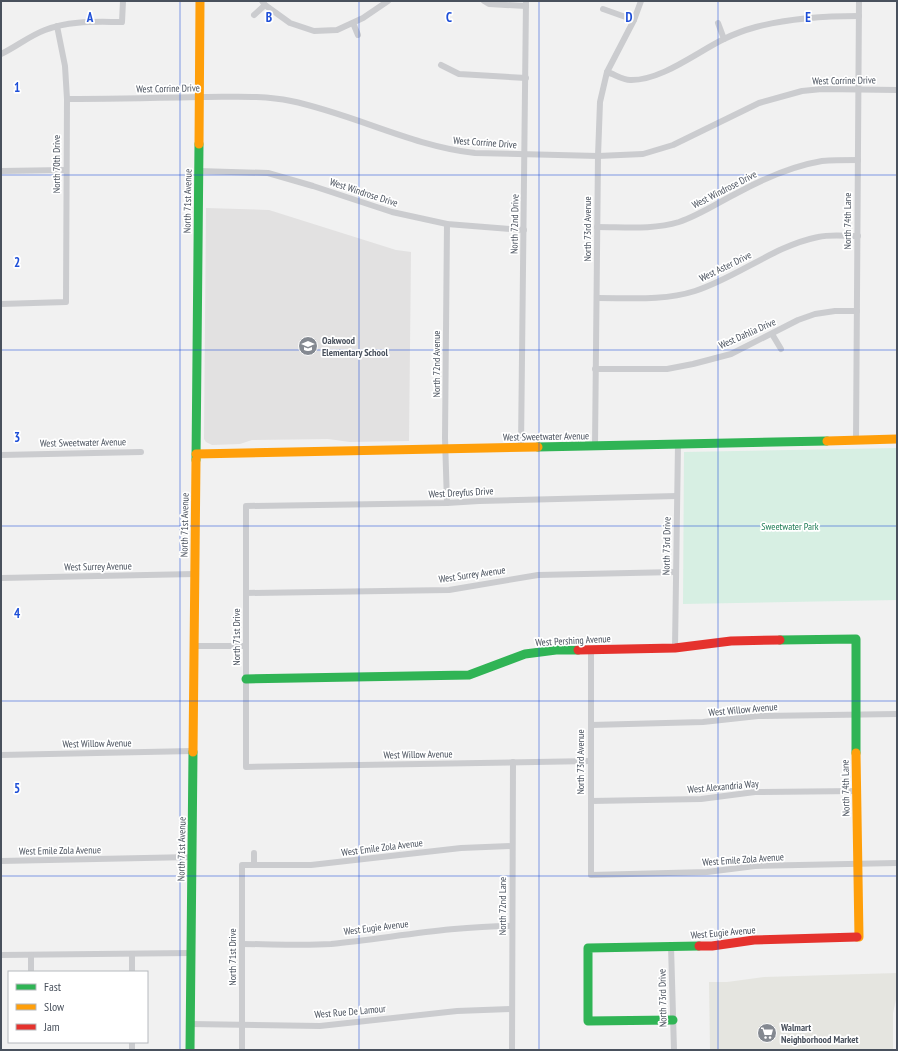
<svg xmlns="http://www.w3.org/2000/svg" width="898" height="1051" font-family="'PT Sans Narrow',sans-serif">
	<rect width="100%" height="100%" fill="#f1f1f1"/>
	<polygon fill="#e5e5e0" points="897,973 897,995 893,1013 893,1050 710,1050 709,982 727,982 764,977"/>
	<polygon fill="#e2e1e1" points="206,208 269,210 396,250 411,252 409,441 350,442 328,439 252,440 240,444 212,445 206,442 204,439"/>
	<polygon fill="#d7efe3" points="897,448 897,600 683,604 684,452"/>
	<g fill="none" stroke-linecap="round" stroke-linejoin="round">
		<g stroke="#cbcccf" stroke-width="6">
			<polyline points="262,1 265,5 290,23 314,31 337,30 363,18 388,1"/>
			<polyline points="484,1 489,4 526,6"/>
			<polyline points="603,9 634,20"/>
			<polyline points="254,15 265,5"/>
			<polyline points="353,23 358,35"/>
			<polyline points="718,23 724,39"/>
			<path d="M1,54C16,47 29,36 45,30C70,20 97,22 122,22L123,1"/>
			<polyline points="441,65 459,74 526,78"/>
			<path d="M607,72C614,74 623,80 630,80C661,81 697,52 724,39C734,34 745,30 756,27C790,18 824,16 859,16"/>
			<path d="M67,99C113,99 158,98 204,97C233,97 263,95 291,101C354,114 411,146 475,153L598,156L643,154L673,145L759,103L802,91L822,89L897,90"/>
			<polyline points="1,171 66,170"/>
			<polyline points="198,171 268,173 313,186 392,212 447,224 524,230"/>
			<polyline points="447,224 445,438 447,503"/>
			<path d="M597,227C625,227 653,230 679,222C700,215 719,202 739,192C765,178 792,166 822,161C834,160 846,160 858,160"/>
			<path d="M598,298C630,298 664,301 695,291C738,277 774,246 818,237C831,234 845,236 858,236"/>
			<polyline points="1,304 66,302 67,99 65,66 57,26"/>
			<polyline points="772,334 781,349"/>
			<polyline points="595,369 667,369 693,364 731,354 798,320 815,314 835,311 857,311"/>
			<polyline points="856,441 859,1"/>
			<polyline points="595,446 598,156 600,102 607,72 634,20 641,1"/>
			<polyline points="521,447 526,1"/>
			<polyline points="1,455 141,452"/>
			<polyline points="1,578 195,574"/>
			<polyline points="246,593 449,590 538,575 676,572"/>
			<polyline points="194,646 246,646"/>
			<polyline points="675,648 678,444"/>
			<polyline points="591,649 591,875 707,872 755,866 897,863"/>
			<polyline points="591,725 703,722 758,716 897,714"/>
			<polyline points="1,755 193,751"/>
			<polyline points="591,761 246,767 246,506 447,503 479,501 677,496"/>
			<polyline points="591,801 701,799 755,792 856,791"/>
			<polyline points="254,853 254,865"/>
			<polyline points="1,861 192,857"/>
			<path d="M242,944C272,944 301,946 331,944C391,938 451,926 512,926"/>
			<polyline points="671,946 674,1050"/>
			<polyline points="1,955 191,953"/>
			<polyline points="31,955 31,972"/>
			<polyline points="132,972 132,954"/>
			<polyline points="190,1024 320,1026 457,1011 512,1009"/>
			<polyline points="132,1050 132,1042"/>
			<polyline points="242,1050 242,865 311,865 461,848 512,846"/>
			<polyline points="512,1050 513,762"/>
		</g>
		<g stroke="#30b455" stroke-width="9">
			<polyline points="538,447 827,441"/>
			<polyline points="196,460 199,144"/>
			<polyline points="780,640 856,639 856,753"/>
			<polyline points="246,679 469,675 525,654 556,650 578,650"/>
			<polyline points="673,1020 588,1021 588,948 699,946"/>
			<polyline points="190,1050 193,752"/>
		</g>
		<g stroke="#ff9f0a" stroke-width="9">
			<polyline points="199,144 200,1"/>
			<polyline points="827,441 897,439"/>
			<polyline points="196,454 538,447"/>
			<polyline points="193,752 196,460"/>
			<polyline points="856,753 859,937 857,937"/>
		</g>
		<g stroke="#e5322d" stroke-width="9">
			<polyline points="578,650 675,648 731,641 780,640"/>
			<polyline points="699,946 712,946 754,940 857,937"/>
		</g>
	</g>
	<path fill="none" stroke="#1d4ed8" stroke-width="1" stroke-opacity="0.55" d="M180,1V1050M359,1V1050M539,1V1050M718,1V1050M1,175H897M1,350H897M1,526H897M1,701H897M1,876H897"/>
	<defs>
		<symbol id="school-disc" viewBox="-11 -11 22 22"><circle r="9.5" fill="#848991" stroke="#fff"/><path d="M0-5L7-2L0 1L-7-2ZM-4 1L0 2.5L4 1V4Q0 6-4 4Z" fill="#fff"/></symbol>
		<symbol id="supermarket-disc" viewBox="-11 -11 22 22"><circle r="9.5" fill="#848991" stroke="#fff"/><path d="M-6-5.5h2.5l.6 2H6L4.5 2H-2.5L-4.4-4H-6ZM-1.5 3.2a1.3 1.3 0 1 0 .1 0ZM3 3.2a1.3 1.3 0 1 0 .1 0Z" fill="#fff"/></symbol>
	</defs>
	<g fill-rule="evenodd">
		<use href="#school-disc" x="297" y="335" width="22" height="22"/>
		<use href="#supermarket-disc" x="756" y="1022" width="22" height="22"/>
	</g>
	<g text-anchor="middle" stroke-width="3.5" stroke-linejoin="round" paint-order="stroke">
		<g font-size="10" fill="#49515d" stroke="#fff">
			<text transform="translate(844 80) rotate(-1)" y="4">West Corrine Drive</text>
			<text transform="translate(168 88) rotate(-1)" y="4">West Corrine Drive</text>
			<text transform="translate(485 142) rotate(4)" y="4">West Corrine Drive</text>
			<text transform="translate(56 164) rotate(-90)" y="4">North 70th Drive</text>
			<text transform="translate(724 189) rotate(-27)" y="4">West Windrose Drive</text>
			<text transform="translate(364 192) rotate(18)" y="4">West Windrose Drive</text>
			<text transform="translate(187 201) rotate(-89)" y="4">North 71st Avenue</text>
			<text transform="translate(847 221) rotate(-90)" y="4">North 74th Lane</text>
			<text transform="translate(514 224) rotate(-89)" y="4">North 72nd Drive</text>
			<text transform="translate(587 229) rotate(-90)" y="4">North 73rd Avenue</text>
			<text transform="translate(725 266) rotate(-26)" y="4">West Aster Drive</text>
			<text transform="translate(747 333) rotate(-24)" y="4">West Dahlia Drive</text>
			<text transform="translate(436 364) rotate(-90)" y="4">North 72nd Avenue</text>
			<text transform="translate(546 436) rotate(-1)" y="4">West Sweetwater Avenue</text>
			<text transform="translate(83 442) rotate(-1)" y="4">West Sweetwater Avenue</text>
			<text transform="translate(461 492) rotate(-3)" y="4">West Dreyfus Drive</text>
			<text transform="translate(184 525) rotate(-89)" y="4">North 71st Avenue</text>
			<text transform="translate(666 546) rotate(-89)" y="4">North 73rd Drive</text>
			<text transform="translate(98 566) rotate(-1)" y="4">West Surrey Avenue</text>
			<text transform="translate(472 574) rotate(-8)" y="4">West Surrey Avenue</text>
			<text transform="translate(236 637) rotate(-90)" y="4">North 71st Drive</text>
			<text transform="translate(573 640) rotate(-3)" y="4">West Pershing Avenue</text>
			<text transform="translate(743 709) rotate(-5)" y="4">West Willow Avenue</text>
			<text transform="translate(97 743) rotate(-1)" y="4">West Willow Avenue</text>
			<text transform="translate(418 754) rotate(-1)" y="4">West Willow Avenue</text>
			<text transform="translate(580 762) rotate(-90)" y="4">North 73rd Avenue</text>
			<text transform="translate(723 786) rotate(-5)" y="4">West Alexandria Way</text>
			<text transform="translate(845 788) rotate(-91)" y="4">North 74th Lane</text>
			<text transform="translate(382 847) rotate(-7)" y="4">West Emile Zola Avenue</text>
			<text transform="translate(181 849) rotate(-89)" y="4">North 71st Avenue</text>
			<text transform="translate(60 850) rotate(-1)" y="4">West Emile Zola Avenue</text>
			<text transform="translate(743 859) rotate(-4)" y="4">West Emile Zola Avenue</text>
			<text transform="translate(502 906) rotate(-90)" y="4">North 72nd Lane</text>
			<text transform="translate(376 927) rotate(-7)" y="4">West Eugie Avenue</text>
			<text transform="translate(723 932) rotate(-5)" y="4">West Eugie Avenue</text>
			<text transform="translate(232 957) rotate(-90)" y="4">North 71st Drive</text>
			<text transform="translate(662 998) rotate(-91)" y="4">North 73rd Drive</text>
			<text transform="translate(350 1011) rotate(-5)" y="4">West Rue De Lamour</text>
		</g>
		<g font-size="10" font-weight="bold" fill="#49515d" stroke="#fff" text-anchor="start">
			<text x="322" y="344">Oakwood<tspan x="322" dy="12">Elementary School</tspan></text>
			<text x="781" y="1031">Walmart<tspan x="781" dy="12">Neighborhood Market</tspan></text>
		</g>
		<g font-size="10" fill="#1d7b55" stroke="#fff">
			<text x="790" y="530">Sweetwater Park</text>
		</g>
	</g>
	<g font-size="13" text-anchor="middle" font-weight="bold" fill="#1d4ed8" stroke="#fff" stroke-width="3.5" stroke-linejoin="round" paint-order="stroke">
		<text x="90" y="22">A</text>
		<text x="269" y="22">B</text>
		<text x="449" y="22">C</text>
		<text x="629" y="22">D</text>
		<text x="808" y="22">E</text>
		<text x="17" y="92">1</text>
		<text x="17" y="267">2</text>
		<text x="17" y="442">3</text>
		<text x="17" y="618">4</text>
		<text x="17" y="793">5</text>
	</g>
	<rect width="898" height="1051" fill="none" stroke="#49515d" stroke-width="4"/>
	<rect x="8" y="971" width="140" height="72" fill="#ffffff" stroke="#b6b9be"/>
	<rect x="16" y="984" width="20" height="6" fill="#30b455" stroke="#b6b9be"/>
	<text x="44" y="991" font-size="12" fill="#49515d">Fast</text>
	<rect x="16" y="1004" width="20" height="6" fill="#ff9f0a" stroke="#b6b9be"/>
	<text x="44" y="1011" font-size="12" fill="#49515d">Slow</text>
	<rect x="16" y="1024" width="20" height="6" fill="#e5322d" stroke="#b6b9be"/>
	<text x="44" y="1031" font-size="12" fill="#49515d">Jam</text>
</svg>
